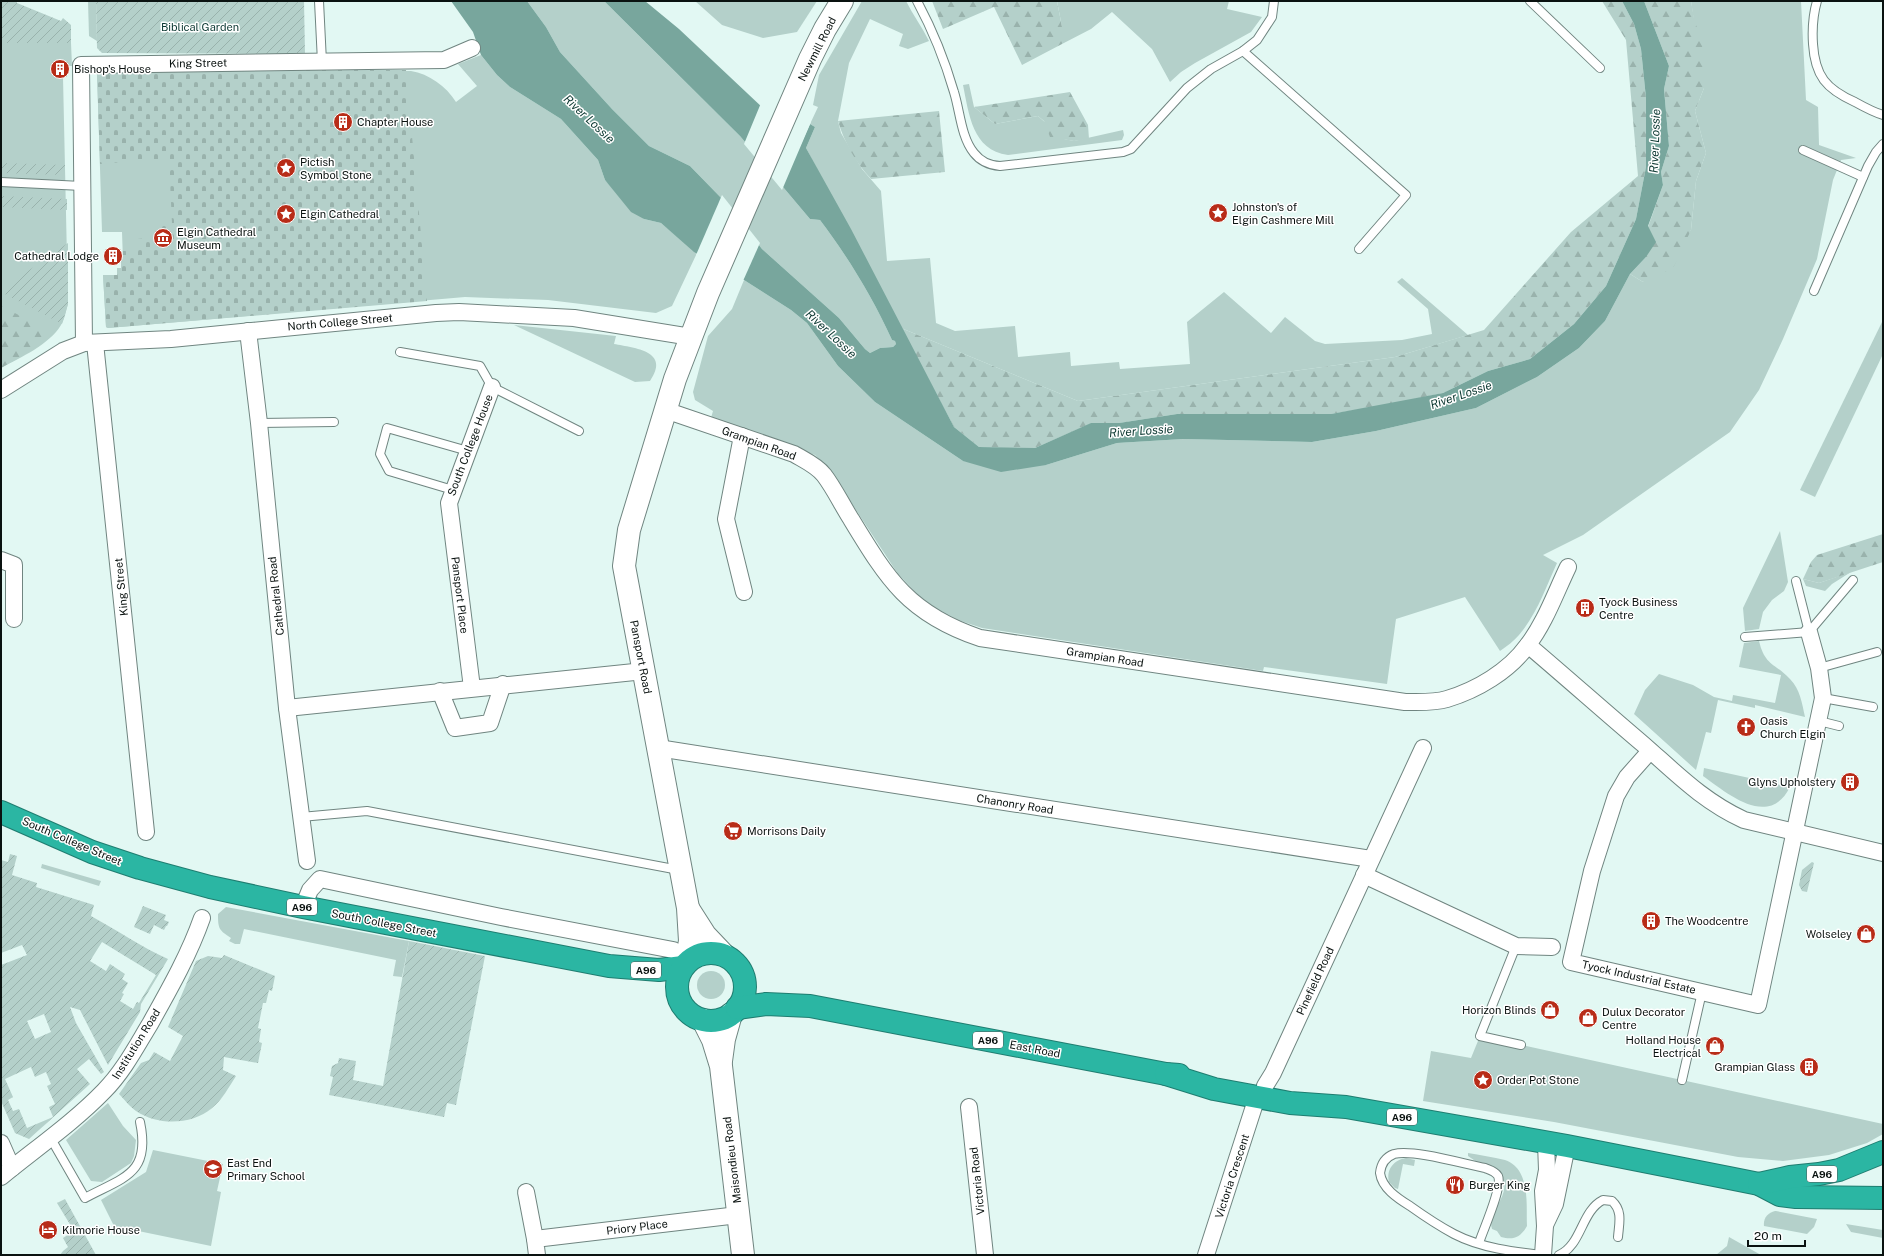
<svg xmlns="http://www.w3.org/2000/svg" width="1884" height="1256" font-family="'Public Sans',sans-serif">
	<defs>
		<pattern id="forest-firs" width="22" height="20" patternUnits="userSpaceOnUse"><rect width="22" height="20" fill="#b4d0ca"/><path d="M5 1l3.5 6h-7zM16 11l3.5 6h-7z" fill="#99b2ac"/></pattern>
		<pattern id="cemetery-stones" width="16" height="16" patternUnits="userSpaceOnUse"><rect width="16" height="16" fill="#b4d0ca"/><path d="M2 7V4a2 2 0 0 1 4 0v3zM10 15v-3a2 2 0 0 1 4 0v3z" fill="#99b2ac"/></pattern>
		<pattern id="garden-furrows" width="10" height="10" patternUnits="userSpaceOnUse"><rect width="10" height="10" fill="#b4d0ca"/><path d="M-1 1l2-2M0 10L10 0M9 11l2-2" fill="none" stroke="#99b2ac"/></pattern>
	</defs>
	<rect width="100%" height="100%" fill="#e2f8f3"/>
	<g fill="#b4d0ca">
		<polygon points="88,1 96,1 97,41 89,36"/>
		<path d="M527,1H604L613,10L740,136L810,219L820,220C848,257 873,298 892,340L895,341L896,344L893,347L880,348L870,353L865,349L839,318L762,249L727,204L690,166L649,146L612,109L560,52L546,27Z"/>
		<polygon points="695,1 817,1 797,32 763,38 722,25"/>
		<path d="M862,1H906C913,15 922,27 929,41L908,49L899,46L903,34L870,19L849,63L838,121L841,133L862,169L881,191L887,261L930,258L936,323L955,331L1015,326L1018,357L1070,352L1071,366L1119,362L1120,369L1190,364L1187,322L1224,292L1271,333L1285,317L1315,341L1325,344L1402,340L1432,334L1428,309L1397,282L1402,278L1468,335L1395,357L1078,401L901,328L806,148L815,127L810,124L818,107L813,105L819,75Z"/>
		<polygon points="1057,1 1229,1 1227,9 1262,17 1251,32 1195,63 1181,72 1170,82 1152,49 1112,12 1091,29 1062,44 1062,27"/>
		<path d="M1691,1H1801L1806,100L1818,107L1819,145L1856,158L1841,160L1833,180L1817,259L1783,339L1759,390L1730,432L1583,535L1543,555L1557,563C1546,587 1537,614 1519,635C1514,641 1507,646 1500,651L1465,597L1396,619L1387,684L1264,667L1263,671L982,628L961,621L937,609L919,596L898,574L831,472L815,455L711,418L713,411L695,400L693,392L708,336L732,309L744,280L791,310L807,323L838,366L875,402L963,461L1046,465L1117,443L1183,439L1312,442L1376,431L1476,408L1537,377L1579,348L1605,321L1630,274L1643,282L1691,230L1696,181L1706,153L1695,111L1704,88Z"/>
		<path d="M1,43H71L72,66H67V77H63L68,304C66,310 65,319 61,325C49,345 21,357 1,368Z"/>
		<path d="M481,55L497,75L510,87L561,119L598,160L605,180L644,219L661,223L697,253L672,306L656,313L548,300L465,297L108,328L106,327L103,275H117V268H121V261H123L122,232H102L97,73L283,70L411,71C429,74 446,86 456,102L477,86L458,64Z"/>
		<path d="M969,84L974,107L995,124L1038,116L1064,139L1074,141L1123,130L1124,135L1122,140L1008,155C972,150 969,114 963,85Z"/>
		<polygon points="1883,320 1883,354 1815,497 1800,490"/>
		<path d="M514,325L616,336L614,344C635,348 671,351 650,381L635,382Z"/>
		<polygon points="1780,531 1788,582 1784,591 1772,600 1763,612 1759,629 1745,631 1743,608"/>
		<polygon points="1851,572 1832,584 1825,591 1806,586 1803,579 1819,583"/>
		<path d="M1759,641C1765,666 1775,663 1790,679C1800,689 1802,703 1805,717L1755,705V708L1718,700L1711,733L1706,732L1696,770L1634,714L1645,690L1659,674L1693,685L1714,697L1732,701L1733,695L1775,703L1781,675L1739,667L1744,643Z"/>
		<path d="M1704,768L1790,787C1769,829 1728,794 1703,776Z"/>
		<polygon points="42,864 101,881 99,886 41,868"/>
		<path d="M226,907L409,941L402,977L393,976L396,960L244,929L240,944H235L229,941L231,938C219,930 218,929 218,914Z"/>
		<circle cx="711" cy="985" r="14"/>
		<polygon points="1480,1036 1883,1124 1883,1134 1867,1143 1829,1155 1783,1161 1738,1157 1554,1122 1423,1101 1431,1051 1471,1058"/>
		<polygon points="108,1103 123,1126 136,1140 134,1156 131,1163 102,1182 91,1181 66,1140"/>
		<polygon points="153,1150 223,1164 217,1191 221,1192 211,1246 114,1226 101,1200 146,1172"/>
		<path d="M1468,1153C1480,1155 1493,1157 1505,1160C1531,1169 1526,1205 1527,1226C1520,1238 1513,1240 1501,1237L1497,1231L1492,1229C1486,1211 1510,1198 1503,1180L1468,1156Z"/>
		<path d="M1406,1158L1415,1160L1414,1166L1403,1164L1398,1189L1395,1188L1389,1182C1386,1169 1394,1160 1406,1158Z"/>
		<path d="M1775,1211H1776L1817,1219L1814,1227L1807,1234L1764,1226C1763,1218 1768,1213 1775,1211Z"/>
		<polygon points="1846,1224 1883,1230 1883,1238 1851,1232"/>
		<polygon points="1729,1237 1761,1255 1716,1255 1727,1246"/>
	</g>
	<g fill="url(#forest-firs)">
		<polygon points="932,1 1057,1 1062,27 1062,44 1022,65 994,7 943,29"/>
		<polygon points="1602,1 1622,1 1634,24 1641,49 1646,98 1646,167 1636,219 1606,286 1574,324 1530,359 1488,371 1443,393 1386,405 1331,414 1177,414 1119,423 1092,423 1035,448 1001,448 979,447 954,427 901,328 1078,401 1395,357 1484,330 1571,232 1638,176 1626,40"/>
		<polygon points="1644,1 1691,1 1694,18 1705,55 1704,88 1695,111 1706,153 1696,181 1691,230 1673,268 1643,282 1630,274 1646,257 1648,227 1663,185 1661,172 1669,146 1664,89 1669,66"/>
		<polygon points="1070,92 1088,125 1089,139 1074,141 1050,137 1044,121 1038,116 995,124 974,107"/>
		<path d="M939,111L945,172L871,179C856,163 844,142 838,121Z"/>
		<polygon points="1,306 54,333 39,346 1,368"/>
		<polygon points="1883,534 1883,562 1819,583 1803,579 1811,562 1817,555"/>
	</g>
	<polygon fill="url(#cemetery-stones)" points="100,70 406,70 427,301 108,328 106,327 103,275 117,275 117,268 121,268 123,251 137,251 137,239 150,238 152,234 152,226 172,224 169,158 100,164 97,73"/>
	<g fill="url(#garden-furrows)" fill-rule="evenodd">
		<polygon points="1,1 17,1 17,3 61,21 63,18 71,25 71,43 1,43"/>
		<polygon points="96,1 304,1 305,54 102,53 97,48"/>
		<polygon points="1,163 65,165 65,175 1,173"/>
		<polygon points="1,196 67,199 67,210 1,207"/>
		<polygon points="68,243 68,304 62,324 1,292 1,290"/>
		<path d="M10,854L17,856L12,875L37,883L36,887L94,905L91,916C117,930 141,947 168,959L141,1004L140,1012L108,1065L80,1010L70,1007L76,1023L104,1072L101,1074L89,1059L77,1069L90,1084L29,1139L15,1133L1,1101V965L27,955L22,945L1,953V860L8,862ZM102,942L156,975L139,1003L137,1002L133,1009L120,1001L124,994L122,993L128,983L122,979L125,974L110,964L106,971L90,961ZM44,1014L51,1032L35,1039L27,1021ZM31,1067L35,1077L46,1072L51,1084L47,1086L55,1104L49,1107L53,1117L27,1128L19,1109L13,1111L8,1100L13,1097L5,1079Z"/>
		<polygon points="1812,862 1814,863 1807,892 1802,891 1799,885 1802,870"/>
		<polygon points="143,906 166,915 164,920 169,922 167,926 166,926 164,930 154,925 150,934 134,927"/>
		<polygon points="409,941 485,956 456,1105 447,1103 444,1117 329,1095 333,1077 330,1076 332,1066 338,1063 339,1058 356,1061 353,1080 383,1086"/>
		<path d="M224,955L275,976L272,991L269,990L266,1003H263L258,1028L261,1029L259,1042L262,1043L258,1063L224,1057L223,1070L236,1076C229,1087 222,1100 212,1108C192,1125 158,1126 136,1111C130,1107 124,1099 119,1094L141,1063L149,1060L154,1052L170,1061L183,1036L168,1027L196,961L208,956L222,958Z"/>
		<polygon points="65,1199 96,1255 60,1255 63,1251 68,1247 63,1238 74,1231 57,1203"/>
	</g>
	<path fill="#78a69d" d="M451,1H527L546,27L560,52L612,109L649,146L690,166L727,204L762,249L839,318L865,349L870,353L880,348L893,347L896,344L895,341L892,340C873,298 848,257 820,220L810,219L740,136L604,1H645L679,29L801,144L810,124L815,127L806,148L851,229L954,427L979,447L1035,448L1091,423H1119L1177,414H1331L1443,393L1488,371L1530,359L1574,324L1606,286L1636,219L1646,167V98L1641,49L1634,24L1622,1H1644L1669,66L1664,89L1669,146L1661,172L1663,185L1648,226L1656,242L1646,257L1630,274L1605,321L1579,348L1537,377L1476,408L1376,431L1312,442L1183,439L1117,443L1046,465L1001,472L963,461L875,402L838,366L807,323L791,310L744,280L694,252L661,223L644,219L631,212L605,180L598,160L561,119L510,87L497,75L481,55L473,32Z"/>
	<g fill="#e2f8f3">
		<polygon points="761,103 801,141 808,123 811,122 782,190 744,144"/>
		<polygon points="722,195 760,243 743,281 696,255"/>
	</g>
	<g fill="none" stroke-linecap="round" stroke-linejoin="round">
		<defs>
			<g id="lane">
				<polyline points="319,1 322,62"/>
				<path d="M917,1C932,29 945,61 954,92C960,111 961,137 974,153C981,162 989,165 1000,166L1123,152L1131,149L1187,88L1211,69L1243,51L1257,40L1272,17L1274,1"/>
				<polyline points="1530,1 1600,68"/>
				<path d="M1817,1C1813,15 1812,29 1813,44C1815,76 1826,89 1855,102C1864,107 1873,112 1883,115"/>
				<polyline points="1243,51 1406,195 1359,249"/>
				<polyline points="1803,150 1863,177"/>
				<polyline points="1,182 82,186"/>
				<polyline points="1814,291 1868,166 1876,152 1883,144"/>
				<polyline points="400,352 480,366 492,387 579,431"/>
				<polyline points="259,423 334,422"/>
				<polyline points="453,490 389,471 380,454 387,428 468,451"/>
				<polyline points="1796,581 1809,632"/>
				<polyline points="1745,637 1809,632 1853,580"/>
				<polyline points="1819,668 1877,652"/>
				<polyline points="1823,698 1873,707"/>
				<polyline points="1819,721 1839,726"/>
				<polyline points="301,817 367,811 679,870"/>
				<polyline points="1516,946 1480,1036 1521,1045"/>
				<polyline points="1682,1080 1702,992"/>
				<path d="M50,1137L85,1198C124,1177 151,1174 140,1122"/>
				<path d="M1479,1243C1483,1230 1503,1187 1498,1176C1495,1171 1490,1170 1485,1168C1464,1164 1413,1149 1394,1154C1386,1157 1381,1164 1380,1173C1382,1188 1397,1198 1410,1206C1424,1216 1439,1226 1454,1234C1481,1248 1514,1252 1544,1255"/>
				<path d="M1559,1255C1582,1245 1581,1211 1603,1200L1612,1201C1623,1211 1619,1224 1618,1237"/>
			</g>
			<g id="street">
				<polyline points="248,331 259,423 287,708 307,861"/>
				<polyline points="84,343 81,65 444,60 472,48"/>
				<polyline points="95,343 146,832"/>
				<polyline points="1,390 63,351 84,343 171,339 436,313 459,312 574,318 691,337"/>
				<path d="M665,410L794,454C804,460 816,465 824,475C834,488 842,505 851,519C888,580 909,614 980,638L1405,702C1419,702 1434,703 1447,699C1477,690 1509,671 1527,646C1545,623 1555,594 1568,567"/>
				<polyline points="742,436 726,519 744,592"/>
				<polyline points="1,560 14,565 14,619"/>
				<path d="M1528,645C1567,678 1605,712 1644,745C1677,774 1703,801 1744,820L1883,853"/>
				<polyline points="472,688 449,503 492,387"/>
				<polyline points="440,691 455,728 490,723 503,684"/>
				<polyline points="287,708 644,671"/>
				<polyline points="658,748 1371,859"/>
				<polyline points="1650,751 1627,777 1616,796 1592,871 1571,962 1758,1005 1823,698 1819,668 1809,632"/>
				<polyline points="1364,875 1516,946 1552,947"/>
				<polyline points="303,907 310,890 320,879 501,917 673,950 688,957"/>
				<polyline points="1265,1086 1273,1073 1423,748"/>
				<polyline points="969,1107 985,1255"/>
				<polyline points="1,1143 12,1168"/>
				<path d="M1,1177C35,1149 73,1123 104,1091C123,1072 136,1047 150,1024C169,990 189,955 202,918"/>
				<polyline points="526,1192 535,1239"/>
				<polyline points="1546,1223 1555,1204 1567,1146"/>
				<polyline points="537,1255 535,1239 738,1215"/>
				<polyline points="1206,1255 1257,1097"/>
				<polyline points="1543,1255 1545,1226 1543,1191 1547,1170 1546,1143"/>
			</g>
			<g id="secondary">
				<polyline points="689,910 705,935 724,955"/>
				<polyline points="686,963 690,941 688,908 624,566 629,530 675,379 708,293 810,59 825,29 842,1"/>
				<polyline points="703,1020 713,1040 721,1066 743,1255"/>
				<polyline points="721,1061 724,1039 731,1014"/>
			</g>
			<g id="highway">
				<polyline points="1,812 92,852 140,868 210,887 303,907 609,966 659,970 683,967"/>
				<circle cx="711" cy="987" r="34"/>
				<polyline points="737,1008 766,1004 810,1006 1166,1074 1179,1075"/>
				<polyline points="1166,1074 1214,1089 1290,1103 1346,1107 1567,1146 1729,1178 1759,1184 1780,1195 1796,1197 1883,1198"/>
				<polyline points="1759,1184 1790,1177 1819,1174 1839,1170 1883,1152"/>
			</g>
		</defs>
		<use href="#lane" stroke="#708580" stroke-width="10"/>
		<use href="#street" stroke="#708580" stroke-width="18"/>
		<use href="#secondary" stroke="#708580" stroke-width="24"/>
		<use href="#highway" stroke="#1f7d70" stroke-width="24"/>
		<use href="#lane" stroke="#fff" stroke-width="8"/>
		<use href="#street" stroke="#fff" stroke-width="16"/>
		<use href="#secondary" stroke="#fff" stroke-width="22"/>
		<use href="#highway" stroke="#2bb6a3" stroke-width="22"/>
	</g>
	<defs>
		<symbol id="building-disc" viewBox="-11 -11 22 22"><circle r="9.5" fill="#b82c18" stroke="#fff"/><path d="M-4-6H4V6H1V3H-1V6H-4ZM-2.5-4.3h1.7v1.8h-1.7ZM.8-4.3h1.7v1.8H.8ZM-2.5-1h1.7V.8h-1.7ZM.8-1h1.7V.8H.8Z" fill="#fff"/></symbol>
		<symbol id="sight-disc" viewBox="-11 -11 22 22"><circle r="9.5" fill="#b82c18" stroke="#fff"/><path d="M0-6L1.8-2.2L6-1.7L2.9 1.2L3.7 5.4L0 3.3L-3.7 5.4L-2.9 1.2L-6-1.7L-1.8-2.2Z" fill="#fff"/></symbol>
		<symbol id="museum-disc" viewBox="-11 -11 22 22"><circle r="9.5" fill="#b82c18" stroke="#fff"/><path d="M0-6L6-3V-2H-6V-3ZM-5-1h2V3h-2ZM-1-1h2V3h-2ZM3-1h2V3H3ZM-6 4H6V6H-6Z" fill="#fff"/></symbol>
		<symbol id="church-disc" viewBox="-11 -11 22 22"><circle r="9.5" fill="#b82c18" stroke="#fff"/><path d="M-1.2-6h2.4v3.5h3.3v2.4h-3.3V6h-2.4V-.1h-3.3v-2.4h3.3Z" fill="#fff"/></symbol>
		<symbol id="supermarket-disc" viewBox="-11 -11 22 22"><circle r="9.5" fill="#b82c18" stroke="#fff"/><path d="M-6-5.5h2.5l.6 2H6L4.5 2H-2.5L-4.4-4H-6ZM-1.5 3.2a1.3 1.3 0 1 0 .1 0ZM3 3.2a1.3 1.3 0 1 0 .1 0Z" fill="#fff"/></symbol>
		<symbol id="shop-disc" viewBox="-11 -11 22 22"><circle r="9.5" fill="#b82c18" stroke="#fff"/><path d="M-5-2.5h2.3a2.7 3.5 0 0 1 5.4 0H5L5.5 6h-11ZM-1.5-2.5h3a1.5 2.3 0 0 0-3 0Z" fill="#fff"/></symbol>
		<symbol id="school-disc" viewBox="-11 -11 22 22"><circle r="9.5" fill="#b82c18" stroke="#fff"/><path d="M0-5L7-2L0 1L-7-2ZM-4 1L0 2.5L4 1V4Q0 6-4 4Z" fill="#fff"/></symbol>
		<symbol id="restaurant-disc" viewBox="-11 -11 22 22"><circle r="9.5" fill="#b82c18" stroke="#fff"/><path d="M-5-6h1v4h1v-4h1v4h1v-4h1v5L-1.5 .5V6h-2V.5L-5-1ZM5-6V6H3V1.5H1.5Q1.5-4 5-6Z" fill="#fff"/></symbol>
		<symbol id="hotel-disc" viewBox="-11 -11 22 22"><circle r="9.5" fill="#b82c18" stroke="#fff"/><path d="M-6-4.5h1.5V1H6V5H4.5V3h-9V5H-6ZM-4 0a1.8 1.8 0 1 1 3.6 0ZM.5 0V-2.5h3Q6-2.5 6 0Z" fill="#fff"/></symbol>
	</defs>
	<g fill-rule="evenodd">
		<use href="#building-disc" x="49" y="58" width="22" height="22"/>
		<use href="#building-disc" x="332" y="111" width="22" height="22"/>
		<use href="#sight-disc" x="275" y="157" width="22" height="22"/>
		<use href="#sight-disc" x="1207" y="202" width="22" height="22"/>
		<use href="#sight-disc" x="275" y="203" width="22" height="22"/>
		<use href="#museum-disc" x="152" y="227" width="22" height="22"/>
		<use href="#building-disc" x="102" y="245" width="22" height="22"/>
		<use href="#building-disc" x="1574" y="597" width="22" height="22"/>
		<use href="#church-disc" x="1735" y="716" width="22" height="22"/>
		<use href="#building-disc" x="1839" y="771" width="22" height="22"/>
		<use href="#supermarket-disc" x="722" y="820" width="22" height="22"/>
		<use href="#building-disc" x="1640" y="910" width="22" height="22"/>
		<use href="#shop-disc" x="1855" y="923" width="22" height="22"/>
		<use href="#shop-disc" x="1539" y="999" width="22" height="22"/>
		<use href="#shop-disc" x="1577" y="1007" width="22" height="22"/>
		<use href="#shop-disc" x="1704" y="1035" width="22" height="22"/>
		<use href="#building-disc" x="1798" y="1056" width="22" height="22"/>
		<use href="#sight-disc" x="1472" y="1069" width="22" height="22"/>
		<use href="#school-disc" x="202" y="1158" width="22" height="22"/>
		<use href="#restaurant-disc" x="1444" y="1174" width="22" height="22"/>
		<use href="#hotel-disc" x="37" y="1219" width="22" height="22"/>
	</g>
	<g text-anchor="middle" stroke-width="3" stroke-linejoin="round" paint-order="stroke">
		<g fill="#fff" stroke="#545958" stroke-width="1">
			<rect x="287" y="899" width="30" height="16" rx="3"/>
			<rect x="631" y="962" width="30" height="16" rx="3"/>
			<rect x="973" y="1032" width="30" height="16" rx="3"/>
			<rect x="1387" y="1109" width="30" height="16" rx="3"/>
			<rect x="1807" y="1166" width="30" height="16" rx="3"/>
		</g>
		<g font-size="10" font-weight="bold" fill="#0a1210">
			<text x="302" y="911">A96</text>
			<text x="646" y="974">A96</text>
			<text x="988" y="1044">A96</text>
			<text x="1402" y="1121">A96</text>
			<text x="1822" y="1178">A96</text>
		</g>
		<g font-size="11" fill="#0c3832" stroke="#fff">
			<text x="200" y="31">Biblical Garden</text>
		</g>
		<g font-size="11" fill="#0a1210" stroke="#fff">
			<text transform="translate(817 49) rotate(-63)" y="4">Newmill Road</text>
			<text transform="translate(198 63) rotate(-1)" y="4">King Street</text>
			<text transform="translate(340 322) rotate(-5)" y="4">North College Street</text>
			<text transform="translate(759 443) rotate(20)" y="4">Grampian Road</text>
			<text transform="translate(470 445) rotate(-69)" y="4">South College House</text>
			<text transform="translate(121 587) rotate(-96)" y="4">King Street</text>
			<text transform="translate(460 595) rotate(83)" y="4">Pansport Place</text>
			<text transform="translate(276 596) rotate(-96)" y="4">Cathedral Road</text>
			<text transform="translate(641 657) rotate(79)" y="4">Pansport Road</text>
			<text transform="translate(1105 657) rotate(9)" y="4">Grampian Road</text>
			<text transform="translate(1015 804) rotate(9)" y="4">Chanonry Road</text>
			<text transform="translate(72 841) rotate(23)" y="4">South College Street</text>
			<text transform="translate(384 923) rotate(11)" y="4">South College Street</text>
			<text transform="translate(1639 977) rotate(13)" y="4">Tyock Industrial Estate</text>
			<text transform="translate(1315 981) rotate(-65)" y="4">Pinefield Road</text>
			<text transform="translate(136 1044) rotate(-58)" y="4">Institution Road</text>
			<text transform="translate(1035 1049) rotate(11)" y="4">East Road</text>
			<text transform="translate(732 1160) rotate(-97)" y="4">Maisondieu Road</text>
			<text transform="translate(1232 1176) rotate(-72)" y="4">Victoria Crescent</text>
			<text transform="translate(977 1181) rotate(-96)" y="4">Victoria Road</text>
			<text transform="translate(637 1227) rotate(-7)" y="4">Priory Place</text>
		</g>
		<g font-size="11" fill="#0a1210" stroke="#fff" text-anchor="start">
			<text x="74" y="73">Bishop's House</text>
			<text x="357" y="126">Chapter House</text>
			<text x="300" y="166">Pictish<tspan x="300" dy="13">Symbol Stone</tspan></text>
			<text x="1232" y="211">Johnston's of<tspan x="1232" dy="13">Elgin Cashmere Mill</tspan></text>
			<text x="300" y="218">Elgin Cathedral</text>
			<text x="177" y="236">Elgin Cathedral<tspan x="177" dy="13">Museum</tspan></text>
			<text x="99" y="260" text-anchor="end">Cathedral Lodge</text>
			<text x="1599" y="606">Tyock Business<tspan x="1599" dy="13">Centre</tspan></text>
			<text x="1760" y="725">Oasis<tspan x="1760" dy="13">Church Elgin</tspan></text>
			<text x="1836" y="786" text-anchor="end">Glyns Upholstery</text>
			<text x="747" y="835">Morrisons Daily</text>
			<text x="1665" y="925">The Woodcentre</text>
			<text x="1852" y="938" text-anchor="end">Wolseley</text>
			<text x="1536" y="1014" text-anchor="end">Horizon Blinds</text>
			<text x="1602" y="1016">Dulux Decorator<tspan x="1602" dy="13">Centre</tspan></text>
			<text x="1701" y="1044" text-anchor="end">Holland House<tspan x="1701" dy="13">Electrical</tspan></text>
			<text x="1795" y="1071" text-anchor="end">Grampian Glass</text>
			<text x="1497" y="1084">Order Pot Stone</text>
			<text x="227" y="1167">East End<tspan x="227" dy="13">Primary School</tspan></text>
			<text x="1469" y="1189">Burger King</text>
			<text x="62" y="1234">Kilmorie House</text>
		</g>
		<g font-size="12" font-style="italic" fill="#0d3932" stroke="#fff">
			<text transform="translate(589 119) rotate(43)" y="4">River Lossie</text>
			<text transform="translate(1655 141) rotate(-88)" y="4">River Lossie</text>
			<text transform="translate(831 334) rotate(43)" y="4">River Lossie</text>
			<text transform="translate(1461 395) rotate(-19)" y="4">River Lossie</text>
			<text transform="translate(1141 431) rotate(-4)" y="4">River Lossie</text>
		</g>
	</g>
	<rect width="1884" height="1256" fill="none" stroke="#0a1210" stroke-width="4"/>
	<path d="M1748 1240v6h57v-6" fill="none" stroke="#0a1210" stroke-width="2"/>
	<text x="1754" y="1240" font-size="12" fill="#0a1210" stroke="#ffffff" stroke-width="3" paint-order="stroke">20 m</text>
</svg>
